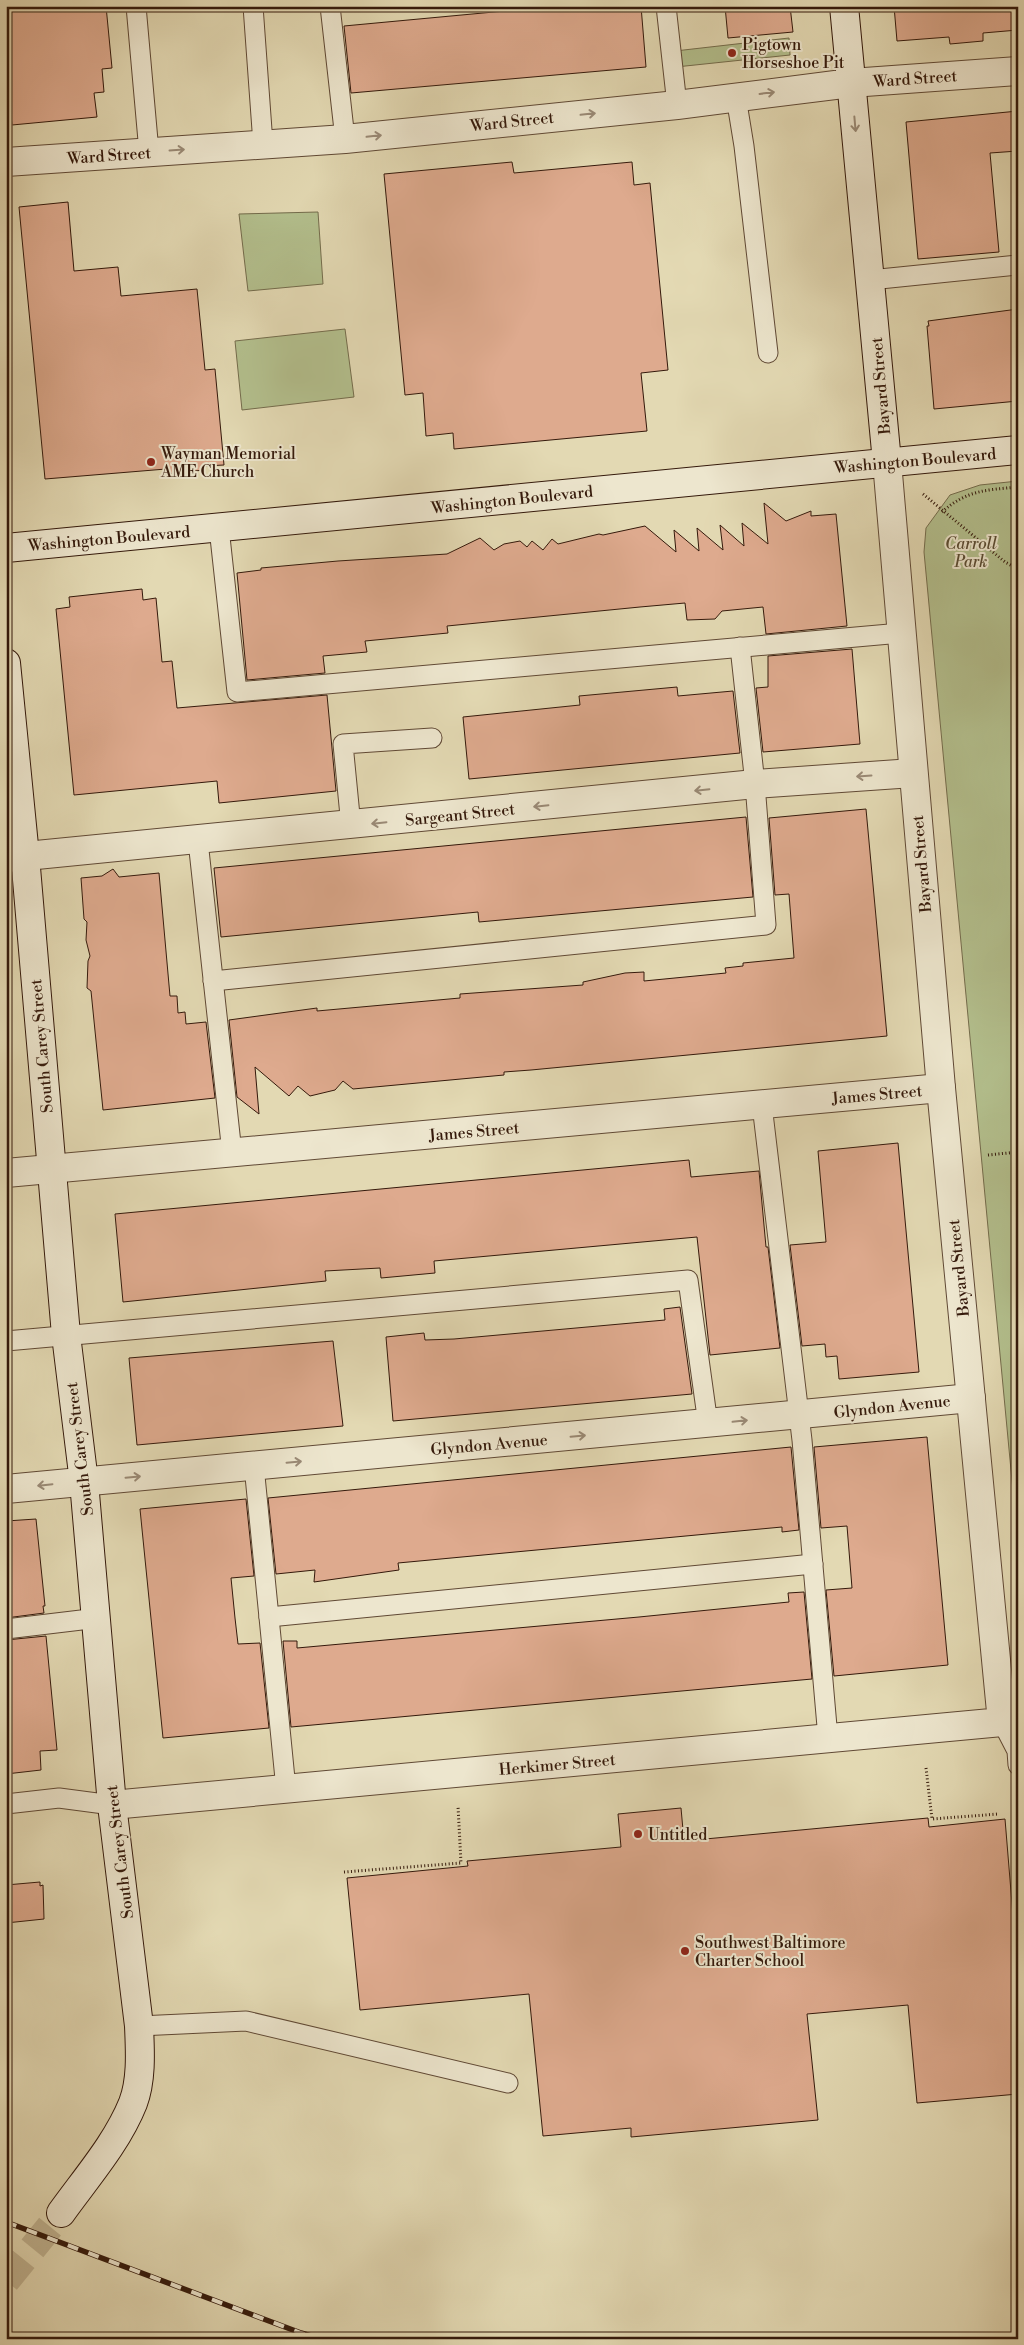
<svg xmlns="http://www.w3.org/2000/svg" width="1024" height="2345" font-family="'Libre Bodoni',serif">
	<rect width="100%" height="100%" fill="#e3d9b3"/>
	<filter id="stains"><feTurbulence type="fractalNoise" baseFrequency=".004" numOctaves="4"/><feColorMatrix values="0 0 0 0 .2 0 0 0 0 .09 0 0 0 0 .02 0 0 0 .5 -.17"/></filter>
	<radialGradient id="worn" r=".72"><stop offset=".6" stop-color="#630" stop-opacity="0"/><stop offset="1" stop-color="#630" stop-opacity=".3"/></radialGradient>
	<g fill="#b3bf8d" stroke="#746c4c">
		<polygon points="789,38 790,55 676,67 675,51"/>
		<polygon points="318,212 323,284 248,291 239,214"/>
		<polygon points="345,329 354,397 242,410 235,341"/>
		<polygon points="1018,481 1018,1544 924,552 926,528 950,495 980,485"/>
	</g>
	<g fill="#deaa8e" stroke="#34190b">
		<polygon points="6,6 106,6 112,68 102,69 104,92 94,93 97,117 12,125 6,67"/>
		<polygon points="558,6 641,6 646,67 351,93 344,26"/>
		<polygon points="725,6 790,6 793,32 728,38"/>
		<polygon points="894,6 1018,6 1018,30 983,33 983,41 950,44 949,37 897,41"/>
		<polygon points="1018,111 1018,151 990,153 999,252 918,259 906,122"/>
		<polygon points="512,162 514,173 632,162 634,185 650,183 668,370 641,373 647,431 454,449 453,433 426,436 423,393 405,395 384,174"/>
		<polygon points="68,202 74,271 118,267 121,296 197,289 205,370 215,369 224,465 204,466 204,470 166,474 166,469 45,479 19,207"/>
		<polygon points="1018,309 1018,401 934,409 927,326 929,326 928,321"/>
		<polygon points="764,503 786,521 811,511 811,516 836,514 847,626 766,634 763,607 722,611 715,619 687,620 685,603 640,607 447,626 448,633 365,641 367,652 323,656 325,673 247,680 237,573 261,570 261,568 338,561 447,554 480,538 494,550 504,544 520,541 527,547 532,541 543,550 552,539 558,544 599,534 603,535 645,526 676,552 674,530 699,551 697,528 723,550 720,525 744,546 742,523 768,544"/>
		<polygon points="142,589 143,600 156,598 162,662 172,661 177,708 327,695 336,791 219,803 217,781 74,795 56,609 70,607 69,597"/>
		<polygon points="852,649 860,744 763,752 756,688 768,687 768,656"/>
		<polygon points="677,687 678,696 733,691 740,753 469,779 463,717 580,705 579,696"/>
		<polygon points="866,809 887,1036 531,1070 504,1072 504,1075 353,1089 343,1081 335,1090 310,1096 298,1086 289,1096 255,1067 259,1114 237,1097 229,1020 317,1008 317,1011 460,998 460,994 583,985 583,982 625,973 644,972 644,981 726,973 725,968 743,966 743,963 794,958 789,894 775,895 769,818"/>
		<polygon points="746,817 753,897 479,922 478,912 221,937 214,868"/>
		<polygon points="113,869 119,877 159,873 170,996 177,996 178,1013 185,1012 186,1024 206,1022 215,1098 103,1110 91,991 87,988 88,961 90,956 86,940 87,922 84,919 81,878 102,876"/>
		<polygon points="898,1143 919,1372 839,1379 837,1356 826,1357 825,1344 802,1346 790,1245 826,1242 818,1151"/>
		<polygon points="689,1160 691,1177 759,1171 766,1247 768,1247 780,1348 710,1355 697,1237 434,1261 435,1273 381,1278 380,1268 325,1271 326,1281 123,1302 115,1214"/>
		<polygon points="680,1307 692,1394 393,1421 386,1337 424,1333 425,1340 454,1339 665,1320 664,1309"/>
		<polygon points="333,1341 343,1426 137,1445 129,1358"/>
		<polygon points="927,1437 948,1665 834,1676 826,1590 852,1588 847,1526 821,1528 814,1447"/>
		<polygon points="791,1447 799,1530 782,1532 782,1527 739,1531 398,1563 399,1570 314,1582 315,1570 276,1574 268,1498"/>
		<polygon points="246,1499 254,1576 231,1578 235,1618 238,1644 260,1643 269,1728 163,1738 140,1509"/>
		<polygon points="36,1519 45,1606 43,1606 44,1613 6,1618 6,1521"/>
		<polygon points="804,1592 812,1679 291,1727 283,1641 297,1641 297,1648 639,1617 789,1602 788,1593"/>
		<polygon points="46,1636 57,1750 40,1751 41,1770 6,1774 6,1640"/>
		<polygon points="681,1808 684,1841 928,1818 929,1827 1005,1819 1018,1977 1018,2094 917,2103 908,2005 807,2014 818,2120 631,2137 631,2128 543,2136 529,1994 360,2010 347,1878 468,1866 467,1861 621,1847 618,1814"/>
		<polygon points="40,1882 40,1886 43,1885 44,1919 6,1923 6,1885"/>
	</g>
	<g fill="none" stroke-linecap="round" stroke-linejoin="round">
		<polyline stroke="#c0b391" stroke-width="28" stroke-dasharray="28 14" stroke-linecap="butt" points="6,2281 61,2213"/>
		<defs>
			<g id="lane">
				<polyline points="136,6 149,152"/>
				<polyline points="253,6 263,144"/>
				<polyline points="330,6 345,139"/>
				<polyline points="666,6 677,105"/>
				<polyline points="736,97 744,146 768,353"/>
				<polyline points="870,280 1018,265"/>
				<polyline points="219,528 237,692 901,633"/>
				<polyline points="351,826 343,744 432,738"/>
				<polyline points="198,841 232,1153"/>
				<polyline points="213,981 766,925 755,784 740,647"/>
				<polyline points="762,1105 802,1440 828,1738"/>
				<polyline points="6,1341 688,1280 708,1424"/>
				<polyline points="254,1466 286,1789"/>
				<polyline points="269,1617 813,1564"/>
				<polyline points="6,1629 98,1618"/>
				<polyline points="1002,1722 1017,1751 1018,1765"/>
				<polyline points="6,1804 59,1798 112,1805"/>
				<polyline points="139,2026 246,2021 508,2083"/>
			</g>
			<g id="street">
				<polyline points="6,162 345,139 677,105 851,83 1018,71"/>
				<polyline points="6,858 755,784 913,773"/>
				<polyline points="6,1173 941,1088"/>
				<polyline points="6,1489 971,1398"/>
				<polyline points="112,1805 1002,1722 941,1088 887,462"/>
			</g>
			<g id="secondary">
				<polyline points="844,6 887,462"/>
				<polyline points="6,548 1018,450"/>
				<path d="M6,663L25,856L66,1335L84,1482L112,1805L139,2026C140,2050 142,2079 133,2103C117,2143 86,2178 61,2213"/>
			</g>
		</defs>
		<use href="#lane" stroke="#604935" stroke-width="21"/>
		<use href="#street" stroke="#604935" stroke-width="30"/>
		<use href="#secondary" stroke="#34190b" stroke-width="30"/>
		<g stroke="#34190b" stroke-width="3" stroke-dasharray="1 2.5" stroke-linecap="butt">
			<polyline points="923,494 1005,562 1018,569"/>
			<path d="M942,512C967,490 986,490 1018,487"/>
			<polyline points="988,1155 1018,1152"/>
			<polyline points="926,1768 932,1819 998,1814"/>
			<polyline points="344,1872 461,1863 458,1806"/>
		</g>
		<use href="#lane" stroke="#ede6ce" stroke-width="19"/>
		<use href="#street" stroke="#ede6ce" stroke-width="28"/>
		<use href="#secondary" stroke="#ede6ce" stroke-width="28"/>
		<defs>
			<polyline id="rail" points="6,2222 301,2333 321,2339"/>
		</defs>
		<use href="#rail" stroke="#34190b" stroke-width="5.5"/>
		<use href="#rail" stroke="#ede6ce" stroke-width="4" stroke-dasharray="11" stroke-linecap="butt"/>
	</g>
	<defs><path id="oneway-shaft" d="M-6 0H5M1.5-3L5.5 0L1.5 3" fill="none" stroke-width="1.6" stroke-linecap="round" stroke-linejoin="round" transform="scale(1.25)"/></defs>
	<g stroke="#9a8a76">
		<use href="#oneway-shaft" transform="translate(767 93) rotate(-7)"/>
		<use href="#oneway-shaft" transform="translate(588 114) rotate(-6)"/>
		<use href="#oneway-shaft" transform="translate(855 124) rotate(85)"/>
		<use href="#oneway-shaft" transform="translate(374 136) rotate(-6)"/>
		<use href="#oneway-shaft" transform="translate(177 150) rotate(-4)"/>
		<use href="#oneway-shaft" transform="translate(864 776) rotate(176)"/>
		<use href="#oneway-shaft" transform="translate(702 790) rotate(174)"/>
		<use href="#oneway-shaft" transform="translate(541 806) rotate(174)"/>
		<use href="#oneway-shaft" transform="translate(379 823) rotate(174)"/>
		<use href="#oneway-shaft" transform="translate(740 1421) rotate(-6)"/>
		<use href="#oneway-shaft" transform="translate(578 1436) rotate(-5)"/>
		<use href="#oneway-shaft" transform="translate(294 1462) rotate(-5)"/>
		<use href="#oneway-shaft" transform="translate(133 1477) rotate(-5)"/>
		<use href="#oneway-shaft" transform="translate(45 1485) rotate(174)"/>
	</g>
	<g fill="#8f2418" stroke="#ede6ce" stroke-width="2">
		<circle cx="732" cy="53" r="5"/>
		<circle cx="151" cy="462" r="5"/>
		<circle cx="638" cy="1834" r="5"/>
		<circle cx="685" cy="1951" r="5"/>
	</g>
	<g text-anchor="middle" stroke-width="4" stroke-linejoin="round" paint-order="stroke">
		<g font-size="16" fill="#34190b" stroke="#ede6ce" text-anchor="start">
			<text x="742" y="50">Pigtown<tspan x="742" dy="18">Horseshoe Pit</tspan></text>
			<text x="161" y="459">Wayman Memorial<tspan x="161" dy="18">AME Church</tspan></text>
			<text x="648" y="1840">Untitled</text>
			<text x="695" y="1948">Southwest Baltimore<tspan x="695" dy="18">Charter School</tspan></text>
		</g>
		<g font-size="16" fill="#34190b" stroke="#ede6ce">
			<text transform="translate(915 78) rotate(-4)" y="6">Ward Street</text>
			<text transform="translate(512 121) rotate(-6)" y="6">Ward Street</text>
			<text transform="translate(109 155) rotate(-4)" y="6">Ward Street</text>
			<text transform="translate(880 386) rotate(-95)" y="6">Bayard Street</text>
			<text transform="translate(915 460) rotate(-5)" y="6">Washington Boulevard</text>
			<text transform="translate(512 499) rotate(-6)" y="6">Washington Boulevard</text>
			<text transform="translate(109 538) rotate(-5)" y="6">Washington Boulevard</text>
			<text transform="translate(460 814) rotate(-6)" y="6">Sargeant Street</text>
			<text transform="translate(921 864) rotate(-95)" y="6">Bayard Street</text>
			<text transform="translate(41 1046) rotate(-95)" y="6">South Carey Street</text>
			<text transform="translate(877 1094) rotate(-5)" y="6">James Street</text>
			<text transform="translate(474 1131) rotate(-5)" y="6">James Street</text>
			<text transform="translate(958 1268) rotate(-96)" y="6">Bayard Street</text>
			<text transform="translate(892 1406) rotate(-6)" y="6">Glyndon Avenue</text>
			<text transform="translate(489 1444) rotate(-5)" y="6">Glyndon Avenue</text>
			<text transform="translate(79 1449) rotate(-97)" y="6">South Carey Street</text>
			<text transform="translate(557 1764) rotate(-5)" y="6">Herkimer Street</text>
			<text transform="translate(119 1852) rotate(-97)" y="6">South Carey Street</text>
		</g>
		<g font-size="16" font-style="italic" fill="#5a4b32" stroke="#ede6ce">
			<text x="971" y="549">Carroll<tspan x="971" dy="18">Park</tspan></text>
		</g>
	</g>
	<rect width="1024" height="2345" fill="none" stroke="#e3d9b3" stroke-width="25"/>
	<rect x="8" y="8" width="1009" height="2330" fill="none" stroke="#34190b" stroke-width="2.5"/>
	<rect x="12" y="12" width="999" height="2320" fill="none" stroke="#34190b"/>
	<rect width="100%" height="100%" filter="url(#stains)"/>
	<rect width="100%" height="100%" fill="url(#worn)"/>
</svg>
